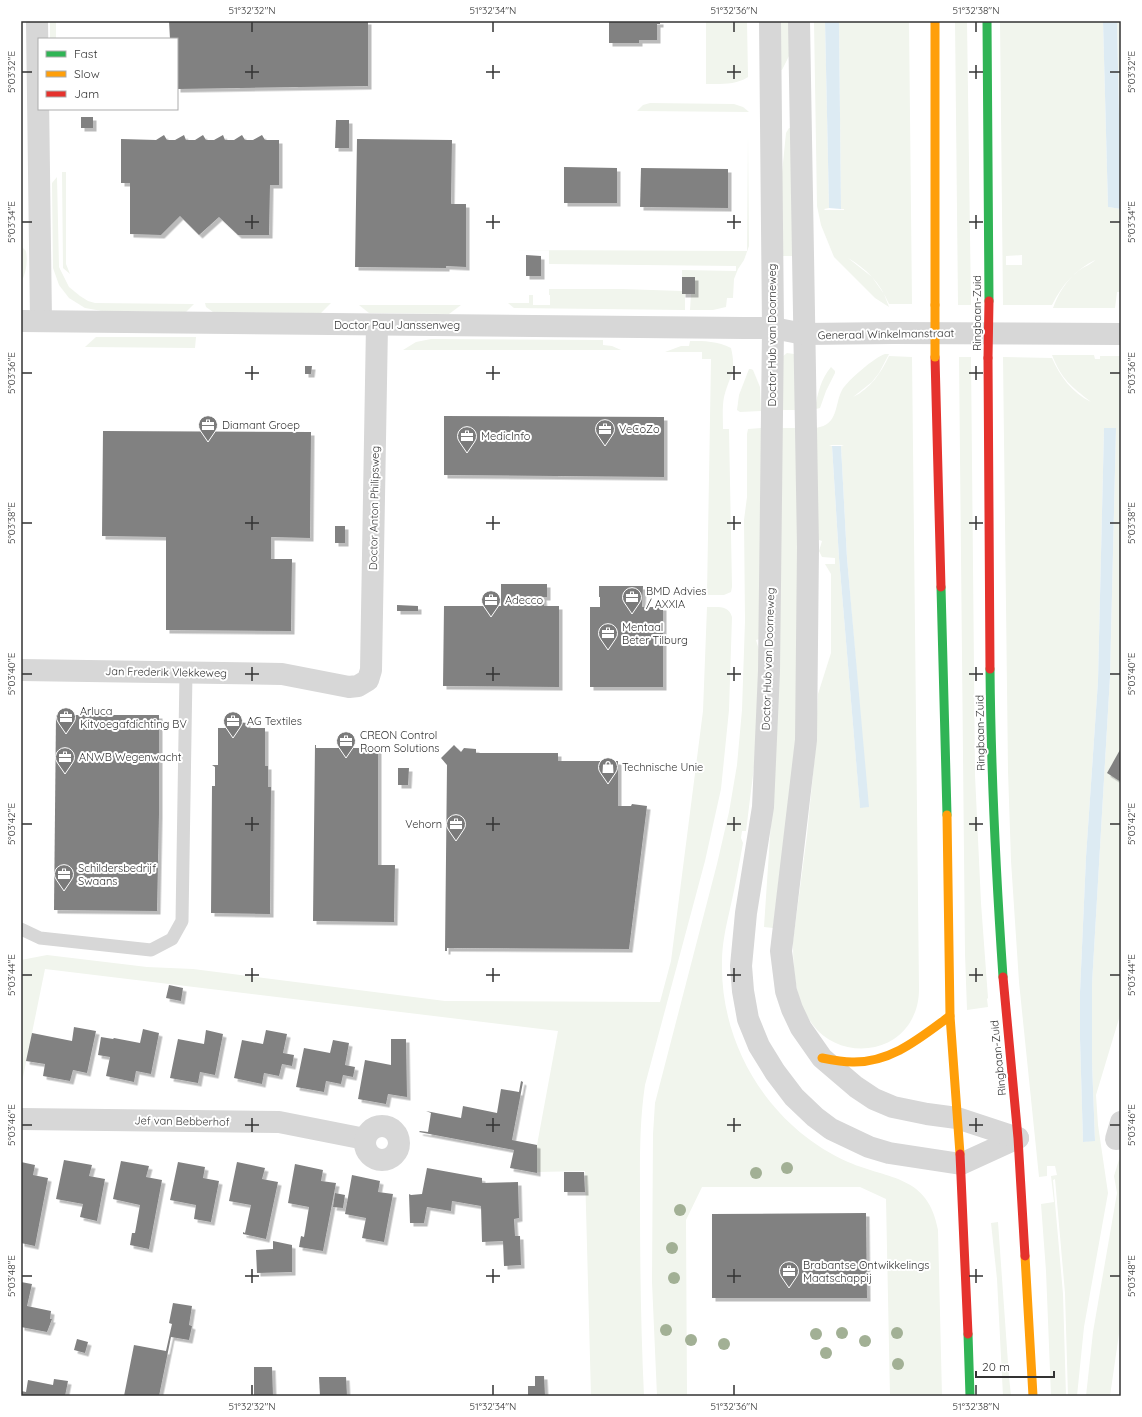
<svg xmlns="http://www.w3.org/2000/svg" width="1142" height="1417" font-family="Quicksand,sans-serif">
	<defs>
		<filter id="shadow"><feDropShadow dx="3.5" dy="3.5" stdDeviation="0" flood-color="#0004"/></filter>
	</defs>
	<rect width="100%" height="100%" fill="#fff"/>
	<g fill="#f1f5ed" fill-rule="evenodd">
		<rect x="50" y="21" width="6" height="18"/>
		<path d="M706,21H747L748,77C736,85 721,84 706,84Z"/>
		<polygon points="777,21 792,21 790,54 782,70 780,70"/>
		<path d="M814,21H825L829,208L824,209L825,210H844V209H841L839,21H909L912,304H889C880,283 867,269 848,258L872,277L884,294L889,307L875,298L834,257L821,225L817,206Z"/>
		<polygon points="955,21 967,21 971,305 958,305"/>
		<path d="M1000,21H1103L1108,207L1121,209V292H1117L1115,308H1053C1058,294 1066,281 1077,272C1083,267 1092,264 1095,260C1075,270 1062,285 1052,305H1003ZM1022,255V265H1006V256Z"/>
		<polygon points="1117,21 1121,21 1121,193"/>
		<polygon points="650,103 734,104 743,107 749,112 637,111 643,105"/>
		<polygon points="789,128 791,128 796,256 780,256 781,183 786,133"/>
		<polygon points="748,132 749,246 744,260 738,269 734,279 733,298 727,298 726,307 713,310 690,310 691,294 695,294 695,277 682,277 682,270 736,271 736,266 549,264 549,250 518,250 747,251"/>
		<polygon points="62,172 66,172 66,264 70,274 63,268"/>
		<polygon points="57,177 59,267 69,287 80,296 88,301 95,303 194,304 186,312 102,311 85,308 69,298 59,285 53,268 52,183"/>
		<path d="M21,246L26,251C28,262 26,273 21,283Z"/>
		<polygon points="549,289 622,289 682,291 682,294 685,294 685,310 514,308 508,303 529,303 529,295 533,295 533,305 550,305 550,295 549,295"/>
		<polygon points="205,303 331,303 321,313 213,312 206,307"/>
		<polygon points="359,305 461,305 449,314 369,313"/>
		<polygon points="96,337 196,337 195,348 85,347"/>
		<polygon points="431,339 603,340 603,345 612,346 621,350 403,350 416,342"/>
		<path d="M690,341C704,341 718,341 731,348C737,373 729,376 724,397C722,408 723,419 723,429H729L732,587L731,592L724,595H707L711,359H702V352H665L681,346H689Z"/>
		<polygon points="787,353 794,354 798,410 780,410 782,357"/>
		<path d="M885,354H889L879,373L872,382L853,397C870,389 881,373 889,356L912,357L919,989C919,1002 916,1013 909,1024C887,1057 836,1056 813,1025C795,1002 793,969 793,941L807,835L815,754L818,694L831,653V574L825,564H835V558L822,557L819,551L822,541L816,539V428C839,424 834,406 842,390C848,380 875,357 885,354ZM829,445H844L841,446L847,558L868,807H860L839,558L832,446Z"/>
		<path d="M1052,355H1094L1095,359H1100V356H1121V1012L1096,1095L1098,1125L1108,1193L1084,1327L1077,1396H1068L1065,1293L1055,1179L1053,1180L1063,1294L1066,1396H1051L1046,1271L1041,1204L1054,1202L1051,1176L1057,1175L1055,1166H1047V1176L1039,1177L1019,982L1011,861L1008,771L1003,357L1052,358C1060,376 1072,393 1091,402C1071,386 1062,380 1052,355ZM1104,428L1116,429L1110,677L1092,984V1062L1095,1140L1083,1142L1080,1039V992L1086,857L1098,681Z"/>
		<polygon points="959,357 971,357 975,775 981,903 988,998 987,999 988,1007 967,1010 965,954"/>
		<path d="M831,367L835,371V373L826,391L820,408L816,409L815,408C818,392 821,379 831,367Z"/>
		<polygon points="749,369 751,369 753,370 760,387 761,411 740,412 737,410 739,395"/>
		<path d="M761,428L760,639L756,640L760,653L755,759L746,831H742L741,838L743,843C739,865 735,887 730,909C726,926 722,944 722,962C720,1047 771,1128 848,1162C890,1180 928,1175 938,1230L942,1396H890L886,1199L860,1187H702L686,1220L687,1396H657L652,1282L653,1134L655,1103L717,864L729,812L737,765L742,710L745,621L744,520L747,497V434L748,429Z"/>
		<polygon points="780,428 798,428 800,663 795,751 773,928 764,927 775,761"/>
		<path d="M707,607C718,607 729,605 732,617L729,710L721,789L705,861L645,1085C639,1125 640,1164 640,1204C640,1268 641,1332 644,1396H591L585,1171L537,1172V1145L558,1031L45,969L21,1087V960L47,955L147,967L193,969L445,1001L660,1002L671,961L703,711Z"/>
		<polygon points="1121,1153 1121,1320 1110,1396 1086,1396 1093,1332 1117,1193 1114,1176"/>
		<polygon points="998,1222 1009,1377 1011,1396 1003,1396 997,1279 991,1223"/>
	</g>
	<g fill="#ddebf3">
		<polygon points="825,21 839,21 841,209 829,208"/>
		<polygon points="1103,21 1117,21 1121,209 1108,207"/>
		<polygon points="1104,428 1116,428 1110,677 1092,984 1092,1062 1095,1141 1083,1142 1080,1039 1080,992 1086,857 1098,681"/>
		<polygon points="832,446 841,446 847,558 869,807 860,808 839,558"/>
	</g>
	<g fill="#818181" filter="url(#shadow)">
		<polygon points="169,21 368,21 368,86 177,89 177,39 170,39"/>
		<polygon points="609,21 660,21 660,24 657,24 657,40 639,40 639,43 609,43"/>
		<rect x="81" y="117" width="12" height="11"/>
		<polygon points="336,120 349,120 349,148 335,148"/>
		<polygon points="164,135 167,140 175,140 184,135 186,140 195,140 203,135 206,140 214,140 223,135 225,140 234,140 242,135 245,140 253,140 262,135 265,140 279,140 279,185 270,185 269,235 238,235 219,217 199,235 180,216 161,235 130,234 130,183 121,183 121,139 156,140"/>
		<polygon points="357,139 452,140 451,204 466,204 466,267 446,266 446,268 355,267"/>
		<polygon points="564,167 617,168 617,203 564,203"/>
		<polygon points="641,168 728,169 728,208 640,207"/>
		<polygon points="526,255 541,256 541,276 526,276"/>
		<rect x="682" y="277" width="13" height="17"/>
		<polygon points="305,366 312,366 311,374 305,374"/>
		<polygon points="444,416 664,417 664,477 444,475"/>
		<polygon points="103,431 311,432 310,538 271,537 271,559 292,559 291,631 166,630 166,537 102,536"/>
		<rect x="335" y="526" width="10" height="17"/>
		<polygon points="501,584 547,584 547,597 543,597 544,606 559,606 559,687 443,686 444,606 501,606"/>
		<polygon points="599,586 643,586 642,607 663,607 663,687 590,687 590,607 600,607 600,597 599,597"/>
		<polygon points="397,605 418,606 418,611 397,611"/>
		<polygon points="56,715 159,715 159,814 157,911 54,910"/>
		<polygon points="237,722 247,723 247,728 265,728 265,766 268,766 268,787 271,787 270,914 211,913 212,786 215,786 215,767 212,765 218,765 218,728 237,728"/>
		<polygon points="315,745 316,745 316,748 377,748 377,745 378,745 378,865 395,865 394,922 313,921"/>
		<polygon points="454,745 461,752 464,748 476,749 476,753 558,753 558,761 618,761 618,806 631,806 632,804 647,806 629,949 447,948 447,951 445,951 447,765 441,758"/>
		<polygon points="1121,748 1121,782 1107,773"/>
		<polygon points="398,768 409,768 408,785 398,785"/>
		<polygon points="169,985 183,988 181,1001 166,998"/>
		<polygon points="74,1027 96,1031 87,1073 73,1070 70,1081 43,1076 45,1064 26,1061 32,1033 72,1041"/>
		<polygon points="143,1029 159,1033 151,1074 136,1071 134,1082 106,1076 110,1057 98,1055 101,1037 113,1039 114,1038 140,1043"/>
		<polygon points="206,1030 223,1034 215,1075 200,1072 198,1083 170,1078 178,1039 204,1044"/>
		<polygon points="266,1030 287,1034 283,1053 294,1055 292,1066 282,1064 279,1076 264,1073 262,1084 234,1078 242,1040 263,1044"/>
		<polygon points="391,1039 406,1039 407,1097 388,1094 386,1104 358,1099 365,1060 391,1065"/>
		<polygon points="333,1040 349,1043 345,1065 355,1067 353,1077 343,1075 341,1084 326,1081 324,1092 296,1087 304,1048 330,1053"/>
		<polygon points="521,1081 523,1082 512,1140 537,1145 537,1173 510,1168 514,1150 419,1132 420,1131 428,1132 431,1113 426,1111 461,1118 463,1106 497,1113 501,1089 519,1092"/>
		<polygon points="64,1160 92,1165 89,1176 105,1179 97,1221 80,1217 83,1204 56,1199"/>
		<polygon points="121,1161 149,1166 146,1177 162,1180 149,1249 130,1245 132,1233 135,1233 140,1205 113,1199"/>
		<polygon points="21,1162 35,1165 33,1175 48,1178 35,1246 21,1243"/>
		<polygon points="178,1162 205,1167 203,1178 219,1181 211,1222 194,1219 196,1205 170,1200"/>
		<polygon points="237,1162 265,1168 262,1179 278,1182 266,1239 243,1234 243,1232 245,1233 251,1205 229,1201"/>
		<polygon points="295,1164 323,1170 321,1181 336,1183 323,1251 299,1247 301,1236 304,1237 309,1207 288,1203"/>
		<polygon points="427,1168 482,1178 482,1183 518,1182 519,1218 514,1219 515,1236 520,1236 521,1265 504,1266 503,1241 482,1242 481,1206 452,1201 451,1211 427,1207 424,1223 410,1223 409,1194 411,1195 422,1194"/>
		<polygon points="564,1172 584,1172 585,1192 564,1192"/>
		<polygon points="352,1175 380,1181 378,1192 393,1194 384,1242 362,1238 366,1218 345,1214"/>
		<polygon points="335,1193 345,1195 343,1208 333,1207"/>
		<polygon points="866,1213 867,1298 712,1298 712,1214"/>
		<polygon points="273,1241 292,1245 292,1272 257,1273 256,1250 273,1249"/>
		<polygon points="21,1282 32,1284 27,1306 51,1311 50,1319 52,1319 47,1332 21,1327"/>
		<polygon points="173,1303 192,1306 189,1325 192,1326 189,1340 171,1337 159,1396 124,1396 134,1345 166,1351 172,1324 169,1323"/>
		<polygon points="77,1339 88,1342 85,1353 74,1350"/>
		<polygon points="254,1367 272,1367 273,1396 254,1395"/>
		<polygon points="535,1376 544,1376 545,1396 528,1396 528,1386 535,1386"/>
		<polygon points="319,1377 346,1377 347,1396 320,1396"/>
		<polygon points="54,1379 68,1381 65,1396 21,1396 21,1391 26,1392 28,1380 53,1385"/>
	</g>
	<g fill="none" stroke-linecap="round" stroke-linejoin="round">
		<polyline stroke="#d7d7d7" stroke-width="13" points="21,929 40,938 151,950 172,939 182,921 186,673"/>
		<g stroke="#d7d7d7" stroke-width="22">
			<polyline points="37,21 41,321"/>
			<polyline points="770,21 773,328 769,671 763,807 746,913 741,966 743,991 748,1019 759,1046 775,1072 794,1097 815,1117 831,1129 869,1147 889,1153 961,1164 1018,1138"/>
			<polyline points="799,21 808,547 806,740 781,951 786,991 792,1009 801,1028 822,1058 856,1087 874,1099 893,1107 927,1114 957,1118 1018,1138"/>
			<polyline points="21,321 744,328 773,328 804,334 893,333 1121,334"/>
			<polyline points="21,670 282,674 349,687 358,686 368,680 371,670 377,325"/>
			<polyline points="21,1119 279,1122 365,1139"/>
			<circle cx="382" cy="1143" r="17"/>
			<polyline points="1116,1139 1121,1122"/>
		</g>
		<g stroke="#30b455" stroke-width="9">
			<polyline points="987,21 989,301"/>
			<polyline points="941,587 947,815"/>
			<path d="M990,669C991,772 996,875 1003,977"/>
			<polyline points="968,1334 970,1396"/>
		</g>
		<g stroke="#ff9f0a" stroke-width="9">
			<polyline points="935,21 935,305"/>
			<polyline points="947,815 950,1016 960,1154"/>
			<path d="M822,1058C832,1060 842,1062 852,1062C891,1063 920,1038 950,1016"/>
			<polyline points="1025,1256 1033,1396"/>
		</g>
		<g stroke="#e5322d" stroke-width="9">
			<polyline points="935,357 941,587"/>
			<polyline points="988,358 990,669"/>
			<polyline points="1003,977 1018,1138 1025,1256"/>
			<polyline points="960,1154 968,1334"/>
		</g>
		<polyline stroke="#ff9f0a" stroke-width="9" points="935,305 935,357"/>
		<polyline stroke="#e5322d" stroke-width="9" points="988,358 989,301"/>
	</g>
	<g fill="#a2b095">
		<circle cx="787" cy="1168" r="6"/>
		<circle cx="756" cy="1173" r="6"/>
		<circle cx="680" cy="1210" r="6"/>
		<circle cx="672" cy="1248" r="6"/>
		<circle cx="674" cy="1278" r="6"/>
		<circle cx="666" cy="1330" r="6"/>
		<circle cx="842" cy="1333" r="6"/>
		<circle cx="897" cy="1333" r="6"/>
		<circle cx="816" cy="1334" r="6"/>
		<circle cx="691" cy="1340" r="6"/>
		<circle cx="865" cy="1341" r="6"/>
		<circle cx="724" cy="1344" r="6"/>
		<circle cx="826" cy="1353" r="6"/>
		<circle cx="898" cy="1364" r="6"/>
	</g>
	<path fill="none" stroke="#333" stroke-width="1.5" d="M252,22V32M493,22V32M734,22V32M976,22V32M252,65V79M493,65V79M734,65V79M976,65V79M22,72H32M245,72H259M486,72H500M727,72H741M969,72H983M1110,72H1120M252,215V229M493,215V229M734,215V229M976,215V229M22,222H32M245,222H259M486,222H500M727,222H741M969,222H983M1110,222H1120M252,366V380M493,366V380M734,366V380M976,366V380M22,373H32M245,373H259M486,373H500M727,373H741M969,373H983M1110,373H1120M252,516V530M493,516V530M734,516V530M976,516V530M22,523H32M245,523H259M486,523H500M727,523H741M969,523H983M1110,523H1120M252,667V681M493,667V681M734,667V681M976,667V681M22,674H32M245,674H259M486,674H500M727,674H741M969,674H983M1110,674H1120M252,817V831M493,817V831M734,817V831M976,817V831M22,824H32M245,824H259M486,824H500M727,824H741M969,824H983M1110,824H1120M252,968V982M493,968V982M734,968V982M976,968V982M22,975H32M245,975H259M486,975H500M727,975H741M969,975H983M1110,975H1120M252,1118V1132M493,1118V1132M734,1118V1132M976,1118V1132M22,1125H32M245,1125H259M486,1125H500M727,1125H741M969,1125H983M1110,1125H1120M252,1269V1283M493,1269V1283M734,1269V1283M976,1269V1283M22,1276H32M245,1276H259M486,1276H500M727,1276H741M969,1276H983M1110,1276H1120M252,1385V1395M493,1385V1395M734,1385V1395M976,1385V1395"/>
	<defs>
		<symbol id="office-pin" viewBox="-11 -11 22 30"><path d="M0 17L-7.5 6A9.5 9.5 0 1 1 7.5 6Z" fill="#7a7a7a" stroke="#fff"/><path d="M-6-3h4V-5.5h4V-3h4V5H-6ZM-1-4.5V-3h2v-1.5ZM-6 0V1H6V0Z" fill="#fff"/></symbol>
		<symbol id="shop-pin" viewBox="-11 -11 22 30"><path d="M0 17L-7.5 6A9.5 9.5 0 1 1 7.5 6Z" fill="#7a7a7a" stroke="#fff"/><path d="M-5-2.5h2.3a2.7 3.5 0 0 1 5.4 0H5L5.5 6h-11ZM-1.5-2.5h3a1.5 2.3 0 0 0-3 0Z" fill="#fff"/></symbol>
	</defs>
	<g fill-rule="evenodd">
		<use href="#office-pin" x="197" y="414" width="22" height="30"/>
		<use href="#office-pin" x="594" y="418" width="22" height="30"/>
		<use href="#office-pin" x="456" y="425" width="22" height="30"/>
		<use href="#office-pin" x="621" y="586" width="22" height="30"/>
		<use href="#office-pin" x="480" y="589" width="22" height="30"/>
		<use href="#office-pin" x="597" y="622" width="22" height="30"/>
		<use href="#office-pin" x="55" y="706" width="22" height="30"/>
		<use href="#office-pin" x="222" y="710" width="22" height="30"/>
		<use href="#office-pin" x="335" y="730" width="22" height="30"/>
		<use href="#office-pin" x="54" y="746" width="22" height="30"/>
		<use href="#shop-pin" x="597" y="756" width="22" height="30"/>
		<use href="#office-pin" x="445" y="813" width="22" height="30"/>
		<use href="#office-pin" x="53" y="863" width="22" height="30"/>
		<use href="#office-pin" x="778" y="1260" width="22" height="30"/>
	</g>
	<g text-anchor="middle" stroke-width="4" stroke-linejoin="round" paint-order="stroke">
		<g font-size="11" fill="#333" stroke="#fff">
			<text transform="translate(977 313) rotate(-90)" y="4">Ringbaan-Zuid</text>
			<text x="397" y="329">Doctor Paul Janssenweg</text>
			<text transform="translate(886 334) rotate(-1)" y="4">Generaal Winkelmanstraat</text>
			<text transform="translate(772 335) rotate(-90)" y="4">Doctor Hub van Doorneweg</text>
			<text transform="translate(374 508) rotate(-89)" y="4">Doctor Anton Philipsweg</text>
			<text transform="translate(768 659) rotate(-88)" y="4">Doctor Hub van Doorneweg</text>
			<text transform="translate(166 672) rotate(1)" y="4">Jan Frederik Vlekkeweg</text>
			<text transform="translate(980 733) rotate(-91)" y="4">Ringbaan-Zuid</text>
			<text transform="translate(998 1058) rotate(-96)" y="4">Ringbaan-Zuid</text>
			<text transform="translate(182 1121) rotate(1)" y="4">Jef van Bebberhof</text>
		</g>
		<g font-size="11" fill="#333" stroke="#fff" text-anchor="start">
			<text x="222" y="429">Diamant Groep</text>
			<text x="619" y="433">VeCoZo</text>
			<text x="481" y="440">MedicInfo</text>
			<text x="646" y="595">BMD Advies<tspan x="646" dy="13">/ AXXIA</tspan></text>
			<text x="505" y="604">Adecco</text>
			<text x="622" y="631">Mentaal<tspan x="622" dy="13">Beter Tilburg</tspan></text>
			<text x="80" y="715">Arluca<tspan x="80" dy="13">Kitvoegafdichting BV</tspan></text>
			<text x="247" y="725">AG Textiles</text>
			<text x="360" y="739">CREON Control<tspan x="360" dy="13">Room Solutions</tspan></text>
			<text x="79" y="761">ANWB Wegenwacht</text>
			<text x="622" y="771">Technische Unie</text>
			<text x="442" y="828" text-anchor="end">Vehorn</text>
			<text x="78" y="872">Schildersbedrijf<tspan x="78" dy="13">Swaans</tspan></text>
			<text x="803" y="1269">Brabantse Ontwikkelings<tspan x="803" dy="13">Maatschappij</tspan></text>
		</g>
	</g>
	<rect width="1142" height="1417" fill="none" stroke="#ffffff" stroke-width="44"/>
	<rect x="38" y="38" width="140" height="72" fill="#ffffff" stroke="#adadad"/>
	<rect x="46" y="51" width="20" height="6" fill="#30b455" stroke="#adadad"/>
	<text x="74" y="58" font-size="12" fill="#333333">Fast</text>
	<rect x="46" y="71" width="20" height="6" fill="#ff9f0a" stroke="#adadad"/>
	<text x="74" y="78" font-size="12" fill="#333333">Slow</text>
	<rect x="46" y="91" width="20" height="6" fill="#e5322d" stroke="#adadad"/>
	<text x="74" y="98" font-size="12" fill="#333333">Jam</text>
	<path d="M976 1371v6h78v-6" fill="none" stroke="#333333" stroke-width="2"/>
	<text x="982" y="1371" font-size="12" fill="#333333" stroke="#ffffff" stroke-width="3" paint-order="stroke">20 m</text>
	<rect x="22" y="22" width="1098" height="1373" fill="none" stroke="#333" stroke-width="1.5"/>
	<g font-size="10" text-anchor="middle" fill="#333">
		<text x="252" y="14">51°32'32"N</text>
		<text x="493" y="14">51°32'34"N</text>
		<text x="734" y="14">51°32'36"N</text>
		<text x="976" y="14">51°32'38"N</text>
		<text transform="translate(1131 72) rotate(-90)" y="4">5°03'32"E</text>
		<text transform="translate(11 72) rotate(-90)" y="4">5°03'32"E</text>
		<text transform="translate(1131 222) rotate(-90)" y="4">5°03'34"E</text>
		<text transform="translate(11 222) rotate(-90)" y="4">5°03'34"E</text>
		<text transform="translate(1131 373) rotate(-90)" y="4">5°03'36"E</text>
		<text transform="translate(11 373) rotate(-90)" y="4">5°03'36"E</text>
		<text transform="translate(1131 523) rotate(-90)" y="4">5°03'38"E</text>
		<text transform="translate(11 523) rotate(-90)" y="4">5°03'38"E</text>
		<text transform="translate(1131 674) rotate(-90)" y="4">5°03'40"E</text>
		<text transform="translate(11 674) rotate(-90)" y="4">5°03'40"E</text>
		<text transform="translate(1131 824) rotate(-90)" y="4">5°03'42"E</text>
		<text transform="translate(11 824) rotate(-90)" y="4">5°03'42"E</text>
		<text transform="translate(11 975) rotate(-90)" y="4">5°03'44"E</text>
		<text transform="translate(1131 975) rotate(-90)" y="4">5°03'44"E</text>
		<text transform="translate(1131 1125) rotate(-90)" y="4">5°03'46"E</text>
		<text transform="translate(11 1125) rotate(-90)" y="4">5°03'46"E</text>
		<text transform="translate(1131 1276) rotate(-90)" y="4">5°03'48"E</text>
		<text transform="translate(11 1276) rotate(-90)" y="4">5°03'48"E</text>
		<text x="252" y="1410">51°32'32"N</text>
		<text x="493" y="1410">51°32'34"N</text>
		<text x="734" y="1410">51°32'36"N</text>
		<text x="976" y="1410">51°32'38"N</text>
	</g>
</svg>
